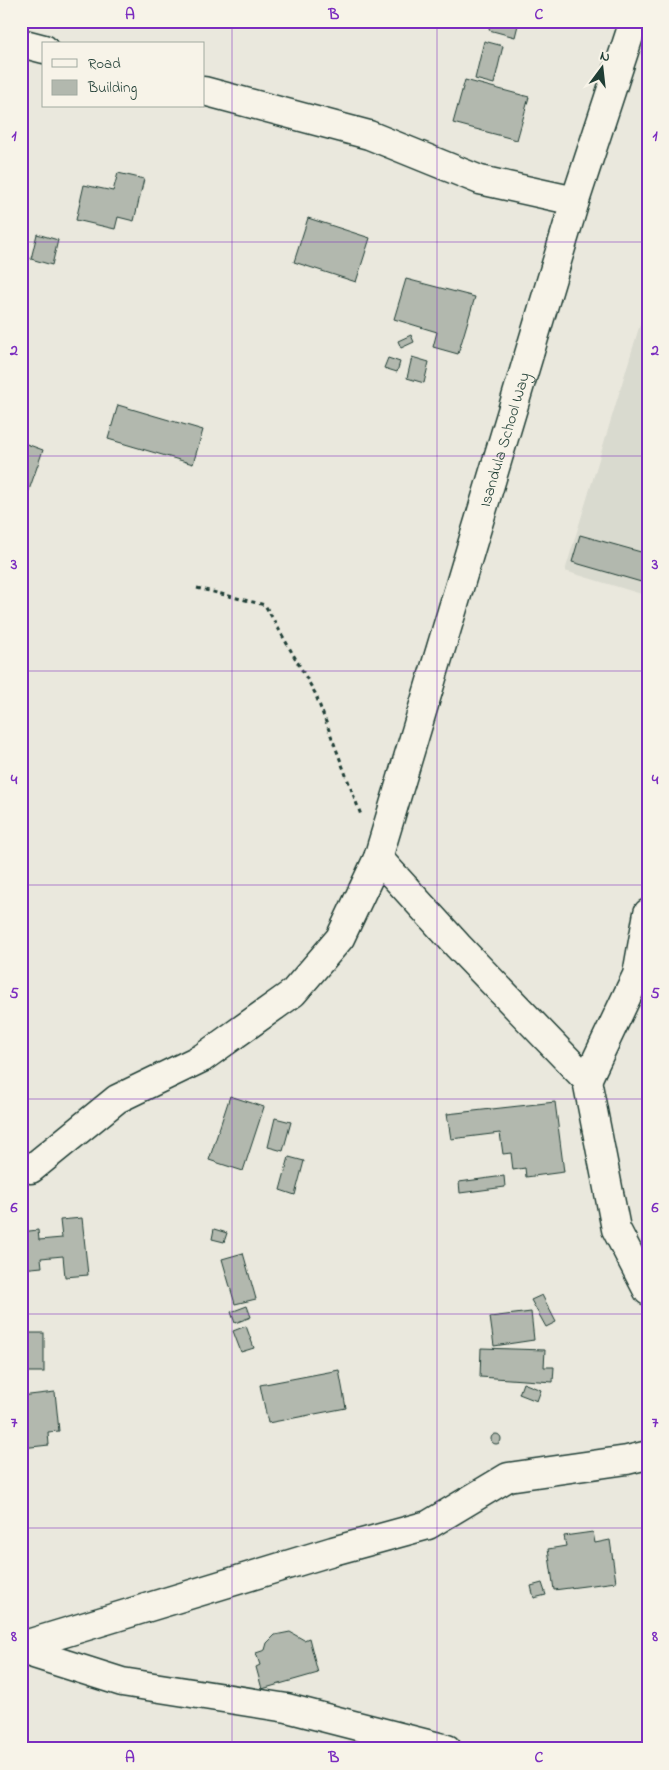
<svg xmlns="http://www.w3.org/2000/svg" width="669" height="1770" font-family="'Indie Flower',sans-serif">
	<rect width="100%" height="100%" fill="#eae8dd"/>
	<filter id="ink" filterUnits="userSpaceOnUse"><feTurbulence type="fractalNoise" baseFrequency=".02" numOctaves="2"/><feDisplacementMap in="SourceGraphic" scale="10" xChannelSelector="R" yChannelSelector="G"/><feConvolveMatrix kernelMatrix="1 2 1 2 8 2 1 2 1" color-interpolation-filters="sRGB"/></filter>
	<g filter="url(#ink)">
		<polygon fill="#d9dacf" points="648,298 648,596 565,571"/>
		<g fill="#b2b8ae" stroke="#1f3d34">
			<polygon points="491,21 519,21 515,37 489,30"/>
			<polygon points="484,41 503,46 494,84 475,79"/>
			<polygon points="465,80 529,97 517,140 453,123"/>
			<polygon points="118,173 144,179 134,221 118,217 115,229 76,220 84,185 113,191"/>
			<polygon points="308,218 370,238 356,282 294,262"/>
			<polygon points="37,234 58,240 52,265 31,259"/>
			<polygon points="406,279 475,297 458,354 433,347 437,332 394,319"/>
			<polygon points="411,335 414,342 401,348 398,341"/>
			<polygon points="412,357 429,362 424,383 407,378"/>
			<polygon points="388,358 400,362 397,372 384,368"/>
			<polygon points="118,405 203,430 193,464 108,439"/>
			<polygon points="21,442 43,450 28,493 21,491"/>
			<polygon points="580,535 648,554 648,584 572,562"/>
			<polygon points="230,1096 264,1107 243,1171 209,1160"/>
			<polygon points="555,1102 564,1172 526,1177 525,1168 513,1170 511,1153 503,1154 500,1133 451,1139 447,1114"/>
			<polygon points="275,1118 291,1122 283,1151 268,1147"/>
			<polygon points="289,1157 304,1161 295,1195 280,1190"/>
			<polygon points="504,1176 505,1187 460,1193 459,1182"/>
			<polygon points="82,1218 88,1275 65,1277 63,1256 41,1258 42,1267 21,1269 21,1232 38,1230 39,1240 62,1238 60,1220"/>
			<polygon points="214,1229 227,1233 224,1242 212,1239"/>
			<polygon points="243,1253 256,1299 235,1304 222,1259"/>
			<polygon points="542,1295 556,1322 546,1327 531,1300"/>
			<polygon points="247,1306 251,1317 235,1323 231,1312"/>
			<polygon points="531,1312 534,1340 494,1346 490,1317"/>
			<polygon points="246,1326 254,1348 241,1352 233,1331"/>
			<rect x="22" y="1333" width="22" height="39"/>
			<polygon points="481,1348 545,1350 544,1367 554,1367 553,1382 480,1377"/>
			<polygon points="339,1370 346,1408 268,1423 260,1385"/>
			<polygon points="523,1383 541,1390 537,1401 519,1394"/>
			<polygon points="55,1392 59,1431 48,1432 49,1445 22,1448 21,1396"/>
			<circle cx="496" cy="1439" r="5"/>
			<polygon points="593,1532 595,1543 610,1540 616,1582 554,1590 548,1549 566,1546 564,1536"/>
			<polygon points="542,1583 546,1595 534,1598 531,1586"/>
			<polygon points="290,1632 304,1640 309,1638 318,1673 262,1689 256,1667 260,1665 256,1653 265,1650 267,1643 275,1635"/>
		</g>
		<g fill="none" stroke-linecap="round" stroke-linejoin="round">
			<defs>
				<g id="minor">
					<polyline points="21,43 44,49"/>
					<polyline points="204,91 369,135 480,180 575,201"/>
					<polyline points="378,858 458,946 587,1080 616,1229 648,1291"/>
					<polyline points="587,1080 637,975 648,913"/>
					<path id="s1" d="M31,1169L117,1099L202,1058L293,993L340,938L378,858L575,201L634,21"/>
					<polyline points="21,1646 333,1551 428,1525 508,1477 627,1460 648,1455"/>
					<polyline points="21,1650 122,1682 287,1708 447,1749"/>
				</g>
			</defs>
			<use href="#minor" stroke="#1f3d34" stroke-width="31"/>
			<polyline stroke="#1f3d34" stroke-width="3" stroke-dasharray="4 4" stroke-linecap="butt" points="197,588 265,605 315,693 361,815"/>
			<use href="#minor" stroke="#f7f3e8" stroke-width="28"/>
		</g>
	</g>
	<path fill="none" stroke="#7b2cbf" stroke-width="1" stroke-opacity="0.55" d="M232,21V1749M437,21V1749M21,242H648M21,456H648M21,671H648M21,885H648M21,1099H648M21,1314H648M21,1528H648"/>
	<g text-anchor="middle" stroke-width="5" stroke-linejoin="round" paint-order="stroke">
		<g font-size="16" fill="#1f3d34" stroke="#f7f3e8">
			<text dy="6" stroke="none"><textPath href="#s1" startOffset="915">Isandula School Way</textPath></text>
		</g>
	</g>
	<rect width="669" height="1770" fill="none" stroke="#f7f3e8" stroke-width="55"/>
	<rect x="42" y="42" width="162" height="65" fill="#f7f3e8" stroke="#a1aaa0"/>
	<rect x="52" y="59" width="25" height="8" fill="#f7f3e8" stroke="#a1aaa0"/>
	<text x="88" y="68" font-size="15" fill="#1f3d34">Road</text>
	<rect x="52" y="80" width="25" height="15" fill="#b2b8ae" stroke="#a1aaa0"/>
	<text x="88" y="92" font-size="15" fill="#1f3d34">Building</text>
	<g transform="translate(602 68) rotate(15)" stroke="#f7f3e8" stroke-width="4" paint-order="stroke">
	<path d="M0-4L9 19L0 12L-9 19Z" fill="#1f3d34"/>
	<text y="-8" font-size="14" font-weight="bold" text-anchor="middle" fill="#1f3d34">N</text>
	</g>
	<rect x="28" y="28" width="614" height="1714" fill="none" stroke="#7b2cbf" stroke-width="2"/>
	<g font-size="16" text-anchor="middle" font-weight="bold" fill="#7b2cbf">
		<text x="130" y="19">A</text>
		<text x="334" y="19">B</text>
		<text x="539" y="19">C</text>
		<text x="14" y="140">1</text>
		<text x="655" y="140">1</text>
		<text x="14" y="355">2</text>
		<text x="655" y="355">2</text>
		<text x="14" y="569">3</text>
		<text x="655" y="569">3</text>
		<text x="14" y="784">4</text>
		<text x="655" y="784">4</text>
		<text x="14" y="998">5</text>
		<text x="655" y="998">5</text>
		<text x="14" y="1212">6</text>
		<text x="655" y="1212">6</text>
		<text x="14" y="1427">7</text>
		<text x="655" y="1427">7</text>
		<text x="14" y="1641">8</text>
		<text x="655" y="1641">8</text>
		<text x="130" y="1762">A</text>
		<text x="334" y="1762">B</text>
		<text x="539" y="1762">C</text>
	</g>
</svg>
